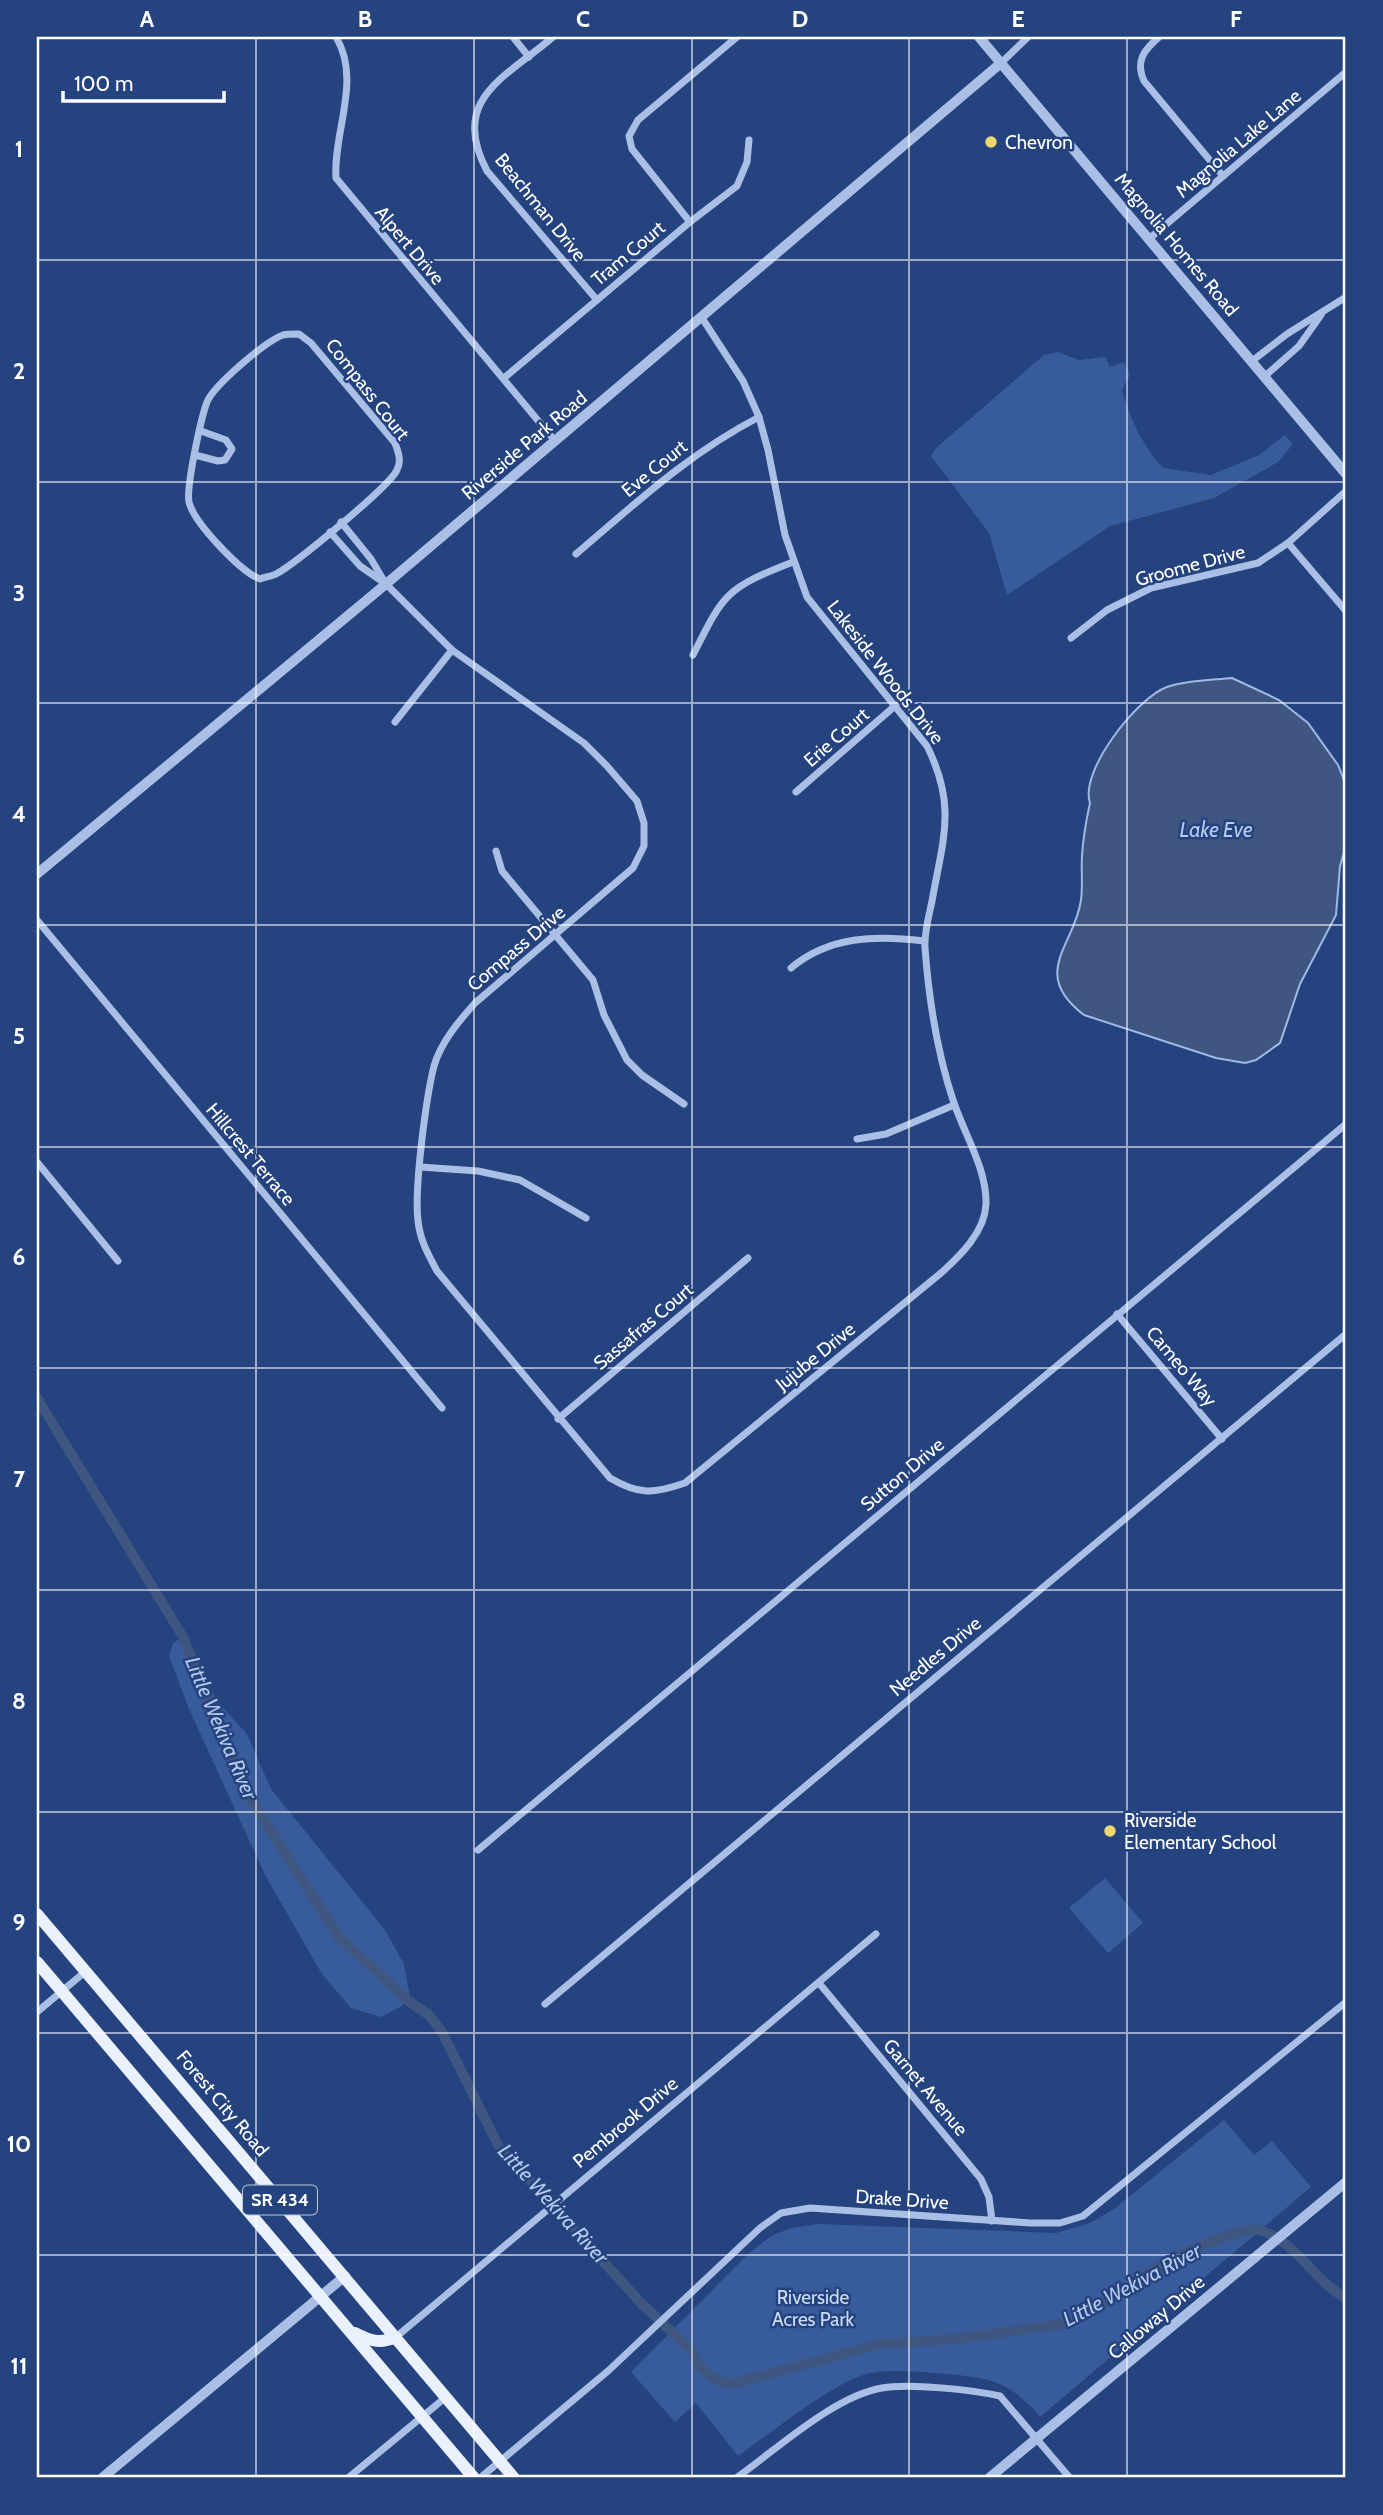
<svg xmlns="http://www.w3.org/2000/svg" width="1383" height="2515" font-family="Cabin,sans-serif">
	<rect width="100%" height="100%" fill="#25437e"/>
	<g fill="#385c9b">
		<path d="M1058,352L1079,360L1105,357L1110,367L1124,362L1130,375L1122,390C1131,421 1142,444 1163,468L1211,475L1259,455L1285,435L1293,444L1278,462L1214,498L1110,526L1007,595L989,533L931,456L936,448L1044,355Z"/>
		<polygon points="183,1637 217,1701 247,1734 271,1789 385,1930 404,1964 410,1997 402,2006 381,2017 351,2008 322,1974 266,1877 189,1709 169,1656 173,1643"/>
		<polygon points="1105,1878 1143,1923 1108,1953 1069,1908"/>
		<path d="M1224,2120L1254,2155L1272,2141L1311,2187L1040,2417C1011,2382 991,2378 946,2374C921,2372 896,2369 871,2373C835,2380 770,2434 738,2456L696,2403L675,2422L631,2372L748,2254L771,2236L791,2228L818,2224L1056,2233L1090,2223L1114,2209Z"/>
	</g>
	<path fill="#3f5680" stroke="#9fb9e6" stroke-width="2" d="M1232,678L1279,700L1308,723L1338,765L1346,785V846L1340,866L1336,915L1300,984L1280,1043L1256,1060L1245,1063L1216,1058L1084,1015C1029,973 1075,945 1081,900C1083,885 1081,871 1082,856C1083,839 1086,821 1090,803C1079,771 1138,697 1167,687C1186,680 1212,680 1232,678Z"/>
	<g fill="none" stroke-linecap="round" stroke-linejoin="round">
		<path stroke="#3f5680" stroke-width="10" d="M37,1398L183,1637L246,1792L338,1936L407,2000L429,2015L442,2032L499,2147L641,2303L691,2350L698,2365L711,2377L722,2382L736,2383L880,2344L956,2339L1062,2324C1090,2315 1112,2296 1137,2280C1171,2258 1215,2236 1256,2229C1296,2239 1311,2279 1346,2298"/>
		<g stroke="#aabfe5" stroke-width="7">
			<path d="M336,37C362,80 333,132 336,178L555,441"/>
			<polyline points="513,37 529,57"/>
			<path d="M553,37C505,78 449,99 487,171L597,300"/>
			<path d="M1159,37C1144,50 1135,61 1144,81L1223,176"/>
			<polyline points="1001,63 1028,37"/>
			<polyline points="690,222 632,149 629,136 638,120 737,37"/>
			<polyline points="1150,238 1346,72"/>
			<path d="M299,334L311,343L395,443C398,452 402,460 397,470C390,486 295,564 276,574C272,576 265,577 260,579C241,572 194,523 189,502C186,487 201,418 207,402C214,385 266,341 283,335C288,334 295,334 299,334Z"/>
			<polyline points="1252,361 1287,334 1346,297"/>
			<polyline points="1265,376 1299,346 1321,315"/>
			<polyline points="504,378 690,222 737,186 747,162 749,140"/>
			<polyline points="195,455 218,461 225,460 232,449 226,440 201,431"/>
			<polyline points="341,522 371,559 384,581"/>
			<path d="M330,532L360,566L386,584L452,650L584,743L607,766L637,801L644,823V846L633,868L475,1003C459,1021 441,1042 434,1066C426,1098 414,1189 418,1221C420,1240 428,1254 437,1271L610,1478C639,1495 653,1494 685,1483L941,1273C960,1256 985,1232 986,1204C987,1170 965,1135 954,1103C937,1053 929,1001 925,948C924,932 929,916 932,901C943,839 957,806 927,746L807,597L785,535L768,450L759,417L743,381L702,318"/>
			<polyline points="1288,543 1346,611"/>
			<path d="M576,554C636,503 688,454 759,417"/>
			<polyline points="1071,638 1107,610 1151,588 1258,563 1288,543 1346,491"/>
			<path d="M693,655C724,593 726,588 793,562"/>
			<polyline points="395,722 452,650"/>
			<polyline points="796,792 896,705"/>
			<polyline points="496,851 502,871 593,980 604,1015 627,1060 642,1075 684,1104"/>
			<polyline points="37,920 442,1408"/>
			<path d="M791,968C829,936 876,935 924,941"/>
			<polyline points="857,1139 886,1134 954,1105"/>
			<polyline points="37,1162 118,1261"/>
			<polyline points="420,1167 478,1171 520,1180 586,1218"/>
			<polyline points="1117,1314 1222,1439"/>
			<polyline points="558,1419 748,1258"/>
			<polyline points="478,1850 1346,1124"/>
			<polyline points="819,1983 981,2179 989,2197 992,2221"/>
			<polyline points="545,2004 1346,1334"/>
			<polyline points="37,2012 86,1971"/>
			<polyline points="396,2337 876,1934"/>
			<polyline points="348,2478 446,2397"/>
			<polyline points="480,2478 608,2371 760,2228 781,2213 810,2208 1031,2223 1060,2223 1083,2216 1346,2002"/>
			<path d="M736,2478C776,2450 834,2396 882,2388C909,2383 973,2390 1000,2396L1070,2478"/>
		</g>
		<g stroke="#aabfe5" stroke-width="10">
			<polyline points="979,37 1346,474"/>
			<polyline points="37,874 386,584 1001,63"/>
			<polyline points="102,2478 345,2276"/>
			<polyline points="989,2478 1346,2182"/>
		</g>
		<g stroke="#ebf0fd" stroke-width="12">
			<polyline points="37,1914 514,2478"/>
			<polyline points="37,1962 474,2478"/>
			<path d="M355,2333C370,2341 380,2344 396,2337"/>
		</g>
	</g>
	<path fill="none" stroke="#fff" stroke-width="2" stroke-opacity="0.55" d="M256,37V2478M474,37V2478M692,37V2478M909,37V2478M1127,37V2478M37,260H1346M37,482H1346M37,703H1346M37,925H1346M37,1147H1346M37,1368H1346M37,1590H1346M37,1812H1346M37,2033H1346M37,2255H1346"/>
	<g fill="#efd66f" stroke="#25437e" stroke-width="2.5">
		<circle cx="991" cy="142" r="7"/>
		<circle cx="1110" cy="1831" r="7"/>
	</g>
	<g text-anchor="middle" stroke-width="5" stroke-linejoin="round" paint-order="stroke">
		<rect fill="#25437e" stroke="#bec7d8" stroke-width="2" x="243" y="2185.5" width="74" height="29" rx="5"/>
		<g font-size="18" font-weight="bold" fill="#fff">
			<text x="280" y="2206">SR 434</text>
		</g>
		<g font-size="19" fill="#fff" stroke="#25437e" text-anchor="start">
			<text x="1005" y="149">Chevron</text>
			<text x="1124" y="1827">Riverside<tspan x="1124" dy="22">Elementary School</tspan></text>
		</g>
		<g font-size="19" fill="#fff" stroke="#25437e">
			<text transform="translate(1238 143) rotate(-40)" y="7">Magnolia Lake Lane</text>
			<text transform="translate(541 207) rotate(51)" y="7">Beachman Drive</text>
			<text transform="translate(1177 244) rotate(50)" y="7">Magnolia Homes Road</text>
			<text transform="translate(410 245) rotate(50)" y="7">Alpert Drive</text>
			<text transform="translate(628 253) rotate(-40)" y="7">Tram Court</text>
			<text transform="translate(368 389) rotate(52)" y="7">Compass Court</text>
			<text transform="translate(524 445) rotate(-40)" y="7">Riverside Park Road</text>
			<text transform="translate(654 468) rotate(-39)" y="7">Eve Court</text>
			<text transform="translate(1190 565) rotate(-15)" y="7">Groome Drive</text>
			<text transform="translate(886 672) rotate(52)" y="7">Lakeside Woods Drive</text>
			<text transform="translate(836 737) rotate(-41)" y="7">Erie Court</text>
			<text transform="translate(516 948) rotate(-40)" y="7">Compass Drive</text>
			<text transform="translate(251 1154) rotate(50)" y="7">Hillcrest Terrace</text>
			<text transform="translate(643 1326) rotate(-40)" y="7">Sassafras Court</text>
			<text transform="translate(815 1356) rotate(-39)" y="7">Jujube Drive</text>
			<text transform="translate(1182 1366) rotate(50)" y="7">Cameo Way</text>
			<text transform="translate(902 1474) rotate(-40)" y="7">Sutton Drive</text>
			<text transform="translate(935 1656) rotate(-40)" y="7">Needles Drive</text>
			<text transform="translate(926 2087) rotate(50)" y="7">Garnet Avenue</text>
			<text transform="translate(223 2103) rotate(50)" y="7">Forest City Road</text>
			<text transform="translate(625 2122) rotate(-40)" y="7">Pembrook Drive</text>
			<text transform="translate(902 2199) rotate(4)" y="7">Drake Drive</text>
			<text transform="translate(1156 2317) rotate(-40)" y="7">Calloway Drive</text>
		</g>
		<g font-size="19" fill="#cddbf4" stroke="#25437e">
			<text x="813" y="2304">Riverside<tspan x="813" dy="22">Acres Park</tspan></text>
		</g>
		<g font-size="21" font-style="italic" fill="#b5caed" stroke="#25437e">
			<text x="1216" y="837">Lake Eve</text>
			<text transform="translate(221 1728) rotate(67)" y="7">Little Wekiva River</text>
			<text transform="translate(553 2204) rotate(48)" y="7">Little Wekiva River</text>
			<text transform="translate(1132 2285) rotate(-28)" y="7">Little Wekiva River</text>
		</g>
	</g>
	<rect width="1383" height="2515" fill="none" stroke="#25437e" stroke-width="77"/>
	<path d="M63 91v10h161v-10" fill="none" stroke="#ffffff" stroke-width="3.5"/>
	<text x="74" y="91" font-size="21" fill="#ffffff" stroke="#25437e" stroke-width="5" paint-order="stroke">100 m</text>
	<rect x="38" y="38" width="1306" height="2438" fill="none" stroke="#fff" stroke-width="2.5"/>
	<g font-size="23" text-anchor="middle" font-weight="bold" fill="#fff">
		<text x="147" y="27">A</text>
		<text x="365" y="27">B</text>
		<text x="583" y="27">C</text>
		<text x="800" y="27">D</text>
		<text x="1018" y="27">E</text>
		<text x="1236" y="27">F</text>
		<text x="19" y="157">1</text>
		<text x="19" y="379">2</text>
		<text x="19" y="601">3</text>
		<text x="19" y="822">4</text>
		<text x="19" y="1044">5</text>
		<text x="19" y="1265">6</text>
		<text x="19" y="1487">7</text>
		<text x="19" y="1709">8</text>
		<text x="19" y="1930">9</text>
		<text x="19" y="2152">10</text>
		<text x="19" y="2374">11</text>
	</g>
</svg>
